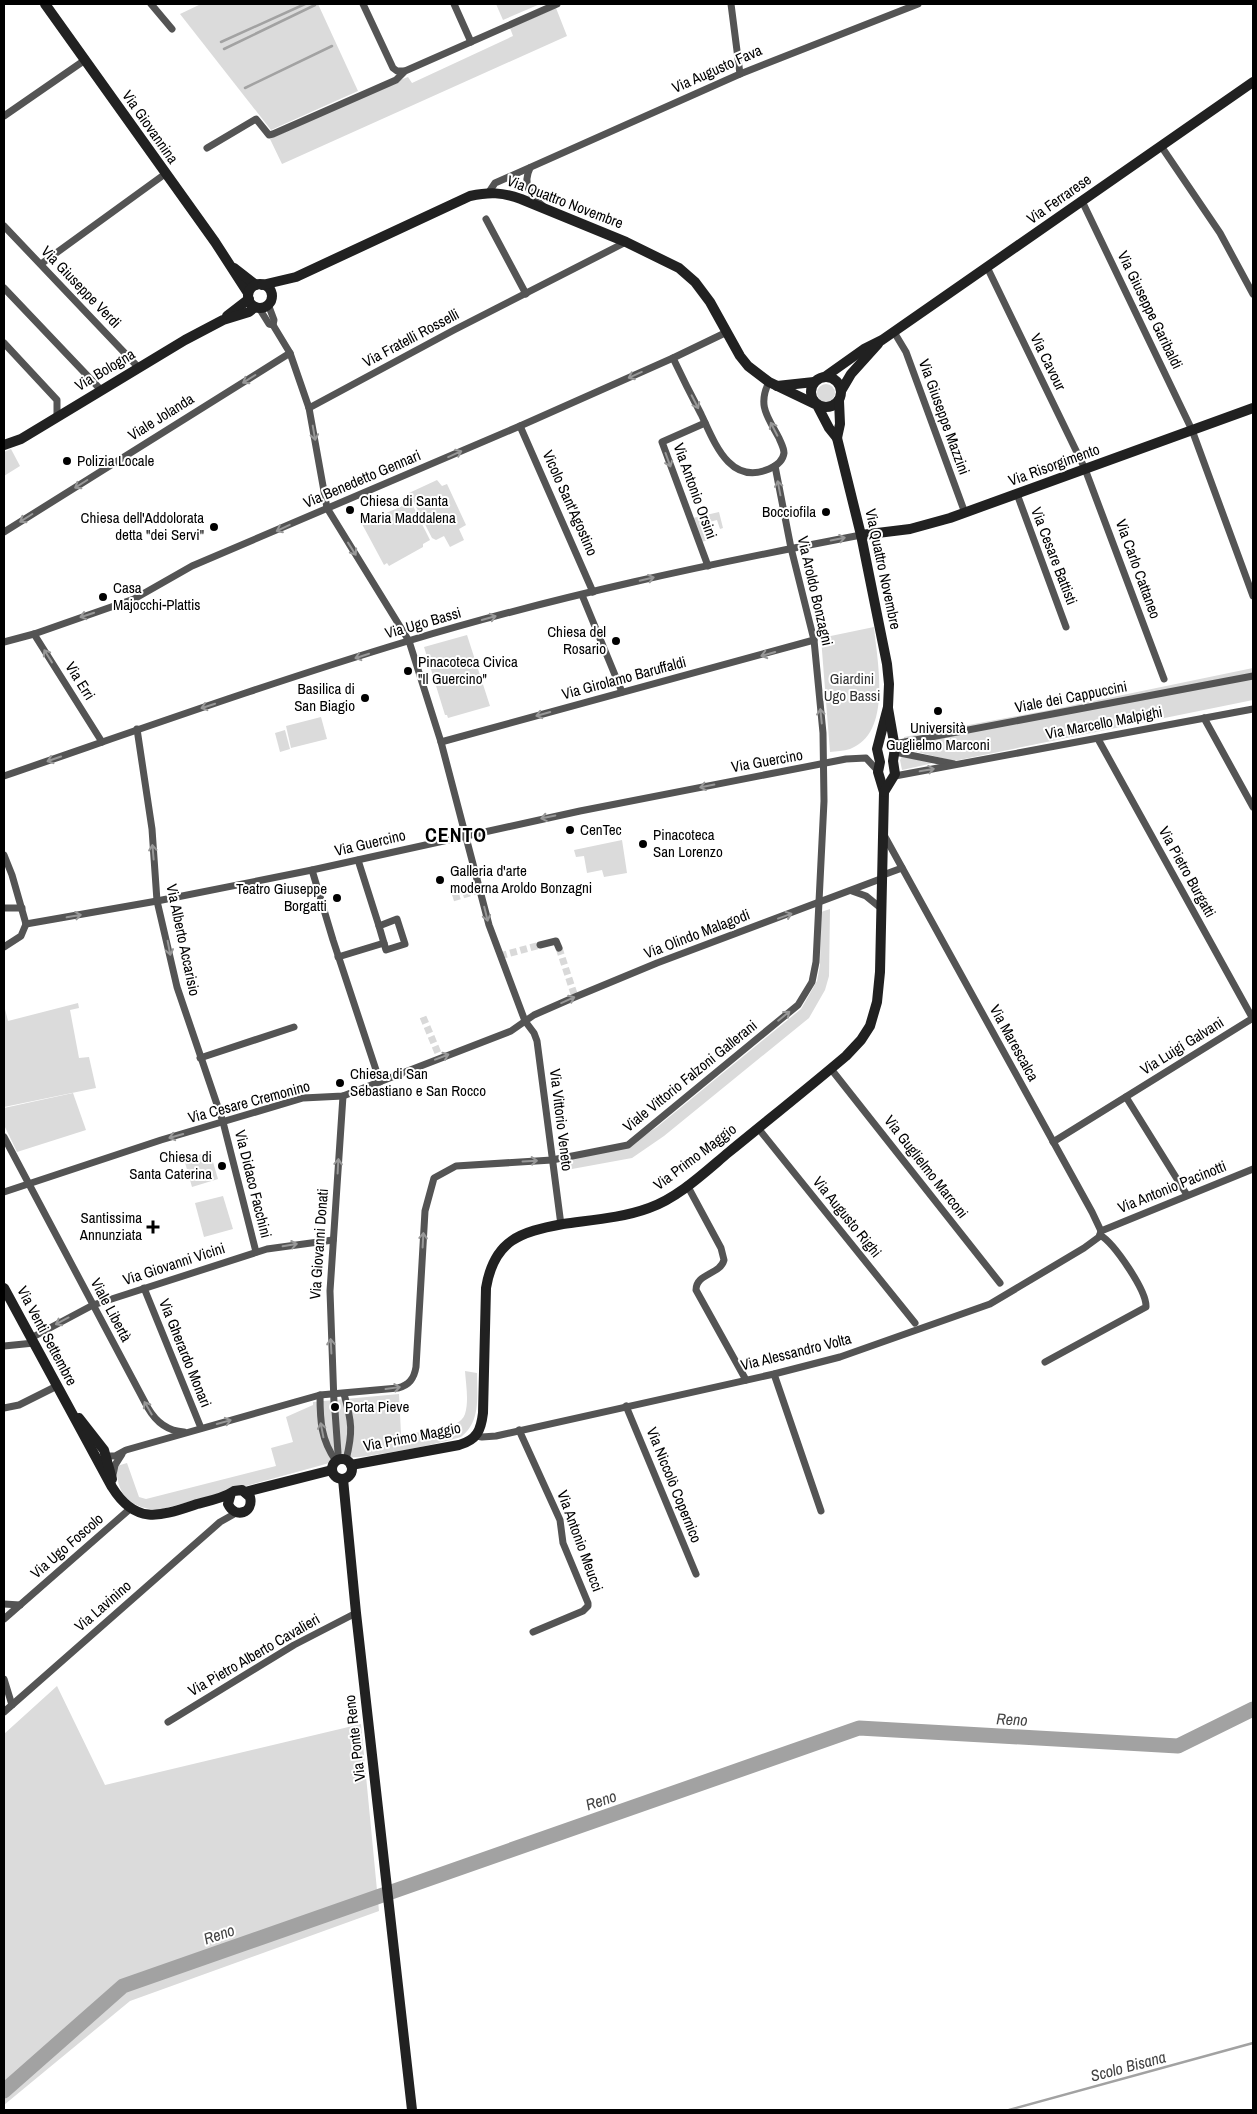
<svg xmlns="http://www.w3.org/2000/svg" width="1257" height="2114" font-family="'Archivo Narrow',sans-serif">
	<rect width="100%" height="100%" fill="#fff"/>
	<g fill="#dbdbdb">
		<polygon points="201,4 318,4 358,91 271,130 180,14"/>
		<polygon points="496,4 540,4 503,20"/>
		<polygon points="556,8 567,36 282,164 270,139 400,80 408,77 412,83 513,36 510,28"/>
		<circle cx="826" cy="393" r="9"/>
		<polygon points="11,449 20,466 4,476 4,452"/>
		<polygon points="437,480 442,486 447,484 466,525 459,529 464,540 450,547 444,536 436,540 432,538 409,493"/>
		<polygon points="411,502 430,540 423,544 423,547 389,566 387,563 384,565 362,524"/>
		<polygon points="719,512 723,528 720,529 717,520 705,523 709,540 701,542 693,518"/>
		<path d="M874,627C877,661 893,733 850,749C844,751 836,751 830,752L821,638Z"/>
		<polygon points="467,635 490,706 448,718 447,715 445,715 424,647"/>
		<polygon points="1253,668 1253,700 954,761 905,749 904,737 1055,709"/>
		<polygon points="321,717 327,739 291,748 286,726"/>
		<polygon points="285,730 290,749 280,752 275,733"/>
		<polygon points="902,756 938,762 902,770 900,760"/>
		<polygon points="622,840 627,873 604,877 602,870 587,873 584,856 576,857 574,850"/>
		<polygon points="830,909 829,976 825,990 809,1018 664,1136 632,1158 561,1171 559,1161 626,1148 657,1127 801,1009 817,981 820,965 821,912"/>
		<polygon points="78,1003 79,1008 70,1010 79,1058 89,1057 96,1088 4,1107 4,1005 8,1021"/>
		<polygon points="73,1093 86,1130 17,1152 4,1125 4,1108"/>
		<polygon points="210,1152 218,1179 192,1187 184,1159"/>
		<polygon points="223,1196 233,1229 204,1237 195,1203"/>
		<path d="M465,1371L477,1373C477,1396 481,1422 461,1437C430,1446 399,1451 368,1456C356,1458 342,1456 333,1462L159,1510C131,1509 115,1494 117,1466L127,1463L139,1497L146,1499L276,1466L271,1448L293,1442L286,1417L313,1405V1402L399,1394L401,1434C417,1432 459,1432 465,1414C469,1401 466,1385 465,1371Z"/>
		<polygon points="57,1686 105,1785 361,1724 379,1911 130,2001 4,2105 4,1734"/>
	</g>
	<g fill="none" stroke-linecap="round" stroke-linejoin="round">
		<g stroke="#a2a2a2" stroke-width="2.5">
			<polyline points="221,42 305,4"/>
			<polyline points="224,49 315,5"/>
			<polyline points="245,88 332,46"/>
			<polyline points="1009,2110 1253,2043"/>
		</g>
		<polyline stroke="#a2a2a2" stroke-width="15" points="4,2091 123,1986 859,1728 1178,1746 1253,1709"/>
		<g stroke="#d9d9d9" stroke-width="7" stroke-dasharray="7 3.5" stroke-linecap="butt">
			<polyline points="453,898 476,891"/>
			<polyline points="559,948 575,997"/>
			<polyline points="500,956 540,945"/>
			<polyline points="423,1017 438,1053"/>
		</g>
		<g stroke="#545454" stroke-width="7">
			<polyline points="151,4 172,29"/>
			<polyline points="363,4 393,68 397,71 404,71"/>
			<polyline points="454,4 471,42"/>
			<polyline points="731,4 740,74"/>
			<polyline points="4,116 85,60"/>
			<polyline points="1161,146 1220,233 1253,294"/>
			<polyline points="207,148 256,119 269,135 273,134 396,80 405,71 557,4"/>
			<path d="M530,168C522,185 530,194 543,206"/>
			<polyline points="489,192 495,183 740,74 918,4"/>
			<polyline points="1082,201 1192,430 1253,596"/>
			<polyline points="486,219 526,294"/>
			<polyline points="4,226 138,367"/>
			<polyline points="41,264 165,174"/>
			<polyline points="987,267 1085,469 1164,679"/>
			<polyline points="4,288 101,390"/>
			<polyline points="268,304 274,320 273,325"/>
			<polyline points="259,308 269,324 273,325 290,353 309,408 327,508 409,641 441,742 489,925 525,1021 534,1033 537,1041 561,1225"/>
			<polyline points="894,332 906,352 965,513"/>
			<polyline points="4,343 57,400 57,417"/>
			<path d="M673,358C682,377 691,395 701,414C714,441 729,486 769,469C776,466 783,461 784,453C784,448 781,443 779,438C768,417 757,406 769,382"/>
			<polyline points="309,408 454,330 626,242"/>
			<polyline points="705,423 662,442 708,566"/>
			<polyline points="520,426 593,592"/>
			<polyline points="1017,494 1066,627"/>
			<polyline points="4,532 290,353"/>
			<polyline points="582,595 622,692"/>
			<polyline points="34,634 102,742"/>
			<polyline points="4,642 34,634 134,599 192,566 520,426 673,358 727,332"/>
			<polyline points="1204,718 1253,807"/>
			<polyline points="137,729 152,829 157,901 177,987 223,1122 256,1252"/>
			<polyline points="1098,739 1253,1019"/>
			<polyline points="441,742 814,640"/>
			<polyline points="894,744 1253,676"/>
			<polyline points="895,752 954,764"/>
			<path d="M4,776C138,730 272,682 408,641C557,596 709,564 861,535"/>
			<polyline points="895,776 1253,709"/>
			<polyline points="884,835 1092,1212 1101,1231"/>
			<polyline points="4,855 12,875 26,924"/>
			<polyline points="358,860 379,926"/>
			<polyline points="312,870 333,940 380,1082"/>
			<polyline points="883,875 902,868"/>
			<polyline points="852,891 866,896 882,909"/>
			<polyline points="4,908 22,908"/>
			<polygon points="397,919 405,944 386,950 379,926"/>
			<polyline points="26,924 157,901 312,870 580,811 846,759 866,758 878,771"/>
			<polyline points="540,945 556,941 559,948"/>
			<polyline points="4,947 21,936 26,924"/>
			<polyline points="338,957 384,943"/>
			<polyline points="200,1058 294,1027"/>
			<polyline points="831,1069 1000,1283"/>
			<polyline points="1126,1097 1187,1195"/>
			<polyline points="758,1128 915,1323"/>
			<path d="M4,1137L148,1408C156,1422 167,1431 184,1432"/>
			<polyline points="1053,1142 1253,1018"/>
			<path d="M687,1185L721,1248L724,1260C720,1275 696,1273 696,1290L746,1380"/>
			<polyline points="4,1192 161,1140 303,1098 343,1096 511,1031 534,1015 575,997 657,963 883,878"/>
			<polyline points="1101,1231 1253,1169"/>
			<polyline points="144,1288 201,1428"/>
			<polyline points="31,1338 93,1305 267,1249 333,1240"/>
			<polyline points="4,1346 34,1343"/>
			<path d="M1045,1362L1146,1307C1147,1291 1114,1243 1100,1235"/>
			<polyline points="774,1374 821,1511"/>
			<path d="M344,1394C352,1422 353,1432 346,1460"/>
			<path d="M320,1395C320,1421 321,1440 336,1461"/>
			<polyline points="334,1403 330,1291 343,1096"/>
			<polyline points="626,1406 696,1574"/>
			<polyline points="4,1408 19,1405 57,1386"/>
			<polyline points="335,1411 338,1453"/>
			<polyline points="519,1430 560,1520 563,1543 588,1603 588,1606 583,1611 533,1632"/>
			<polyline points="476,1436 482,1437 496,1436 774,1374 840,1357 990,1304 1084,1248 1099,1237 1101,1231"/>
			<path d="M104,1456H115L126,1450L320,1395L398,1388C409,1385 414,1379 416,1367L425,1211L434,1178L456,1166L552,1160L628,1145L798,1005L812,982L816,962L824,801L823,733L814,640L791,548L775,466"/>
			<polyline points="113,1475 115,1465 122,1454"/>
			<polyline points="4,1604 20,1605"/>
			<polyline points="4,1619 131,1508"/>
			<polyline points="4,1679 12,1705"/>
			<polyline points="4,1712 220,1522 236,1513"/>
			<polyline points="168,1722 294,1645 356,1613"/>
		</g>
		<g stroke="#212121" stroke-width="10">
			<polyline points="45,4 215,242 248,293"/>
			<polyline points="234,268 256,285"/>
			<circle cx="260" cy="296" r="12"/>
			<path d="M262,285L296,277L470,196C489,192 502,192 521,199L626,242L679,268L695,282L710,302L740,356L748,366L769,382L817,405L829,428L837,438L861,535L887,664L889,684L888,707L877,749L880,762L878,772L884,792L880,972L877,1002L870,1026L861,1040L846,1056C807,1089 768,1120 729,1152C705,1172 678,1198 649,1208C622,1218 591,1220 563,1224C520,1232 494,1240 486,1288L483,1413C481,1430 477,1440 459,1445L351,1465"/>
			<polyline points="227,316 249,299"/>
			<polyline points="826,376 864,349 882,340 1253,82"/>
			<circle cx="826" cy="392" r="15"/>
			<polyline points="777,386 814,382"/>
			<polyline points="841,391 851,374 878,344"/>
			<polyline points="837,438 840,424 839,401"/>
			<polyline points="4,445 21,439 185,340 223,320 249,312 255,307"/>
			<polyline points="861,535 910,529 950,518 1253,408"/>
			<polyline points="884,792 895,774 893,761 895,748 888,708"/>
			<path d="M4,1288L112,1487C136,1526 161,1516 197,1504C209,1501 224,1498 234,1491L242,1490L250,1497C254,1513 235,1519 228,1504L231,1493"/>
			<polyline points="79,1418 104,1450 112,1479"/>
			<circle cx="342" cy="1469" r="10"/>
			<polyline points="343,1479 356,1613 412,2110"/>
			<polyline points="245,1492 332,1470"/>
		</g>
	</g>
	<defs><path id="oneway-shaft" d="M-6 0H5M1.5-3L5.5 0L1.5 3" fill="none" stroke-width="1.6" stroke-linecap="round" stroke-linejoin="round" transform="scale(1.25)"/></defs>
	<g stroke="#989898">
		<use href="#oneway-shaft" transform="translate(635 375) rotate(156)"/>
		<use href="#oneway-shaft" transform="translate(249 379) rotate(148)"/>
		<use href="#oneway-shaft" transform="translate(695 402) rotate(63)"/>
		<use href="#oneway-shaft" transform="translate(774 429) rotate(-117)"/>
		<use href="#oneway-shaft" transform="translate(314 433) rotate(80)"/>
		<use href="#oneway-shaft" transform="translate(455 454) rotate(-24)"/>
		<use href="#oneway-shaft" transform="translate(668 460) rotate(70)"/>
		<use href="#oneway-shaft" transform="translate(81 484) rotate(148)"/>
		<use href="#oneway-shaft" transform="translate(779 488) rotate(-101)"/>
		<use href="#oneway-shaft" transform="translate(26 518) rotate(148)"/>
		<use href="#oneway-shaft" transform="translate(283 528) rotate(155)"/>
		<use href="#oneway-shaft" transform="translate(838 539) rotate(-11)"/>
		<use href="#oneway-shaft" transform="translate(352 549) rotate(58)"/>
		<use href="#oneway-shaft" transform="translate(647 579) rotate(-13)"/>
		<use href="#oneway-shaft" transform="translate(87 615) rotate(162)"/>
		<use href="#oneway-shaft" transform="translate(489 618) rotate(-16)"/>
		<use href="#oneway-shaft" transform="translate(768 654) rotate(164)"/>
		<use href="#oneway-shaft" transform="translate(48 656) rotate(-122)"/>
		<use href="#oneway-shaft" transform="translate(362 656) rotate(162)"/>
		<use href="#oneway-shaft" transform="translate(208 706) rotate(162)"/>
		<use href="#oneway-shaft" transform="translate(543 714) rotate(164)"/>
		<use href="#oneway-shaft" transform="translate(821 716) rotate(-96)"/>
		<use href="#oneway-shaft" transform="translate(54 759) rotate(161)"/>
		<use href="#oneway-shaft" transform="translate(927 770) rotate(-10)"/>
		<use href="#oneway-shaft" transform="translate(707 786) rotate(169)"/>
		<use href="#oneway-shaft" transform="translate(548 817) rotate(168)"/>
		<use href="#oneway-shaft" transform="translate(153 852) rotate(-95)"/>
		<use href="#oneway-shaft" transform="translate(486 914) rotate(76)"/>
		<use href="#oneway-shaft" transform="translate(74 916) rotate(-10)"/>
		<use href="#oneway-shaft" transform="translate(785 916) rotate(-20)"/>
		<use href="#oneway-shaft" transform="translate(169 948) rotate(79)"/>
		<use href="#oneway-shaft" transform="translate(568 1000) rotate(-24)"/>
		<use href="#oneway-shaft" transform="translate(784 1016) rotate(-39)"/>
		<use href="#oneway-shaft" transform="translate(442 1057) rotate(-21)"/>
		<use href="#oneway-shaft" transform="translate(176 1136) rotate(164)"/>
		<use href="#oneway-shaft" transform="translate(530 1161) rotate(-3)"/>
		<use href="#oneway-shaft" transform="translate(338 1166) rotate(-87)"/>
		<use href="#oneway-shaft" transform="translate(423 1240) rotate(-87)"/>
		<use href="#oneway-shaft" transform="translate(290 1245) rotate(-9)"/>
		<use href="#oneway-shaft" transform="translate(62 1321) rotate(152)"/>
		<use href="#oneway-shaft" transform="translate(331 1346) rotate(-93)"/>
		<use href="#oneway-shaft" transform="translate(393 1388) rotate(-8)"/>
		<use href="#oneway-shaft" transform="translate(148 1408) rotate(-120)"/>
		<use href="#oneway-shaft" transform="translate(224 1422) rotate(-15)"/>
		<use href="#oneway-shaft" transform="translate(322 1430) rotate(-101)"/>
	</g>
	<g fill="#000" stroke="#fff" stroke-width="2">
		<circle cx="67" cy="461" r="5"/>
		<circle cx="350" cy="510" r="5"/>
		<circle cx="826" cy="512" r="5"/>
		<circle cx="214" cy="527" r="5"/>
		<circle cx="103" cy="597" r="5"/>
		<circle cx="616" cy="641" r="5"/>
		<circle cx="408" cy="671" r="5"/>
		<circle cx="365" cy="698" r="5"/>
		<circle cx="938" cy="711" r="5"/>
		<circle cx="570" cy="830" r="5"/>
		<circle cx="643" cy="844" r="5"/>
		<circle cx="440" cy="880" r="5"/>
		<circle cx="337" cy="898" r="5"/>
		<circle cx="340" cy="1083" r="5"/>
		<circle cx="222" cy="1166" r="5"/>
		<path d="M150.5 1219.5h5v5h5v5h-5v5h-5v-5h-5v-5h5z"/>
		<circle cx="335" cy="1407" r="5"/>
	</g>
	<g text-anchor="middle" stroke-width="4" stroke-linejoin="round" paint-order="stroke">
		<g font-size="15" fill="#000" stroke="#fff">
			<text transform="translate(717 69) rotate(-24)" y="5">Via Augusto Fava</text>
			<text transform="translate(150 127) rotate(55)" y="5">Via Giovannina</text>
			<text transform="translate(1059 199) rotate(-35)" y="5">Via Ferrarese</text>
			<text transform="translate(565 202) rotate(21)" y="5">Via Quattro Novembre</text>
			<text transform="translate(81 287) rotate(46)" y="5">Via Giuseppe Verdi</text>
			<text transform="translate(1150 310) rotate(64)" y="5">Via Giuseppe Garibaldi</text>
			<text transform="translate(411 338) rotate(-28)" y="5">Via Fratelli Rosselli</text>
			<text transform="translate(1048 362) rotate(64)" y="5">Via Cavour</text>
			<text transform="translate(105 370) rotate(-31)" y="5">Via Bologna</text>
			<text transform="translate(161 417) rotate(-32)" y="5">Viale Jolanda</text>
			<text transform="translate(944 417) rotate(70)" y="5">Via Giuseppe Mazzini</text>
			<text transform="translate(1054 465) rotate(-20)" y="5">Via Risorgimento</text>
			<text transform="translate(362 479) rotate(-23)" y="5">Via Benedetto Gennari</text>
			<text transform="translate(695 491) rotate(70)" y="5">Via Antonio Orsini</text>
			<text transform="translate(570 503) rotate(66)" y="5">Vicolo Sant'Agostino</text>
			<text transform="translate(1054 556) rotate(69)" y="5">Via Cesare Battisti</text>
			<text transform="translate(883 569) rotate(78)" y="5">Via Quattro Novembre</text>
			<text transform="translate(1138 569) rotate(70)" y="5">Via Carlo Cattaneo</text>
			<text transform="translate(815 591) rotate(77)" y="5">Via Aroldo Bonzagni</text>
			<text transform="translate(423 623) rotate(-16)" y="5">Via Ugo Bassi</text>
			<text transform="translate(624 678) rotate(-15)" y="5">Via Girolamo Baruffaldi</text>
			<text transform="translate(80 681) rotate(58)" y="5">Via Erri</text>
			<text transform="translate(1071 697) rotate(-11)" y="5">Viale dei Cappuccini</text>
			<text transform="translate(1104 723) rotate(-11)" y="5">Via Marcello Malpighi</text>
			<text transform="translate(767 761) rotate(-10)" y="5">Via Guercino</text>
			<text transform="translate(370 843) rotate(-13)" y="5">Via Guercino</text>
			<text transform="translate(1187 872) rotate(61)" y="5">Via Pietro Burgatti</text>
			<text transform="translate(697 934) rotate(-21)" y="5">Via Olindo Malagodi</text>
			<text transform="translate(183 940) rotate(78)" y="5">Via Alberto Accarisio</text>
			<text transform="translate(1014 1043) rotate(61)" y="5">Via Marescalca</text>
			<text transform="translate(1182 1046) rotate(-32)" y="5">Via Luigi Galvani</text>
			<text transform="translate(690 1076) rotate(-39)" y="5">Viale Vittorio Falzoni Gallerani</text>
			<text transform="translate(249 1102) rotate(-15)" y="5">Via Cesare Cremonino</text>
			<text transform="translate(561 1120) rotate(83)" y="5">Via Vittorio Veneto</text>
			<text transform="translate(695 1157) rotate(-37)" y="5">Via Primo Maggio</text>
			<text transform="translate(926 1167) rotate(52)" y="5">Via Guglielmo Marconi</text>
			<text transform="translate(253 1184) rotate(76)" y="5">Via Didaco Facchini</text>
			<text transform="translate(1172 1187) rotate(-22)" y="5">Via Antonio Pacinotti</text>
			<text transform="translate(847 1217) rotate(51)" y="5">Via Augusto Righi</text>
			<text transform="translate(319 1244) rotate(-86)" y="5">Via Giovanni Donati</text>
			<text transform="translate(174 1264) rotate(-18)" y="5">Via Giovanni Vicini</text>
			<text transform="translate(111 1310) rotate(62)" y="5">Viale Libertà</text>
			<text transform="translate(47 1336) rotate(62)" y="5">Via Venti Settembre</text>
			<text transform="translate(796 1352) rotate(-14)" y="5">Via Alessandro Volta</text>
			<text transform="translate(185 1353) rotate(68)" y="5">Via Gherardo Monari</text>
			<text transform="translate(412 1437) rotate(-11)" y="5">Via Primo Maggio</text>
			<text transform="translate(674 1485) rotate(68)" y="5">Via Niccolò Copernico</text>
			<text transform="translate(580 1541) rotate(70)" y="5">Via Antonio Meucci</text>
			<text transform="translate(67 1546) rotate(-41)" y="5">Via Ugo Foscolo</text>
			<text transform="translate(103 1606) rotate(-41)" y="5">Via Lavinino</text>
			<text transform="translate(254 1655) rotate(-30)" y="5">Via Pietro Alberto Cavalieri</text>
			<text transform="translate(355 1738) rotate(-97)" y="5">Via Ponte Reno</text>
		</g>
		<g font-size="15" fill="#000" stroke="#fff" text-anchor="start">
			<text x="77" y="466">Polizia Locale</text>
			<text x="360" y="506">Chiesa di Santa<tspan x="360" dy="17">Maria Maddalena</tspan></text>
			<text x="816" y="517" text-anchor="end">Bocciofila</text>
			<text x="204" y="523" text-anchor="end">Chiesa dell'Addolorata<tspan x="204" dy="17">detta "dei Servi"</tspan></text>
			<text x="113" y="593">Casa<tspan x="113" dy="17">Majocchi-Plattis</tspan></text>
			<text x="606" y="637" text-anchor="end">Chiesa del<tspan x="606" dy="17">Rosario</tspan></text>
			<text x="418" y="667">Pinacoteca Civica<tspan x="418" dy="17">"Il Guercino"</tspan></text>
			<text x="355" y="694" text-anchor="end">Basilica di<tspan x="355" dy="17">San Biagio</tspan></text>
			<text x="938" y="733" text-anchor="middle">Università<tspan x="938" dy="17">Guglielmo Marconi</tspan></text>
			<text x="580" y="835">CenTec</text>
			<text x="653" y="840">Pinacoteca<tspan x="653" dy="17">San Lorenzo</tspan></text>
			<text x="450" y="876">Galleria d'arte<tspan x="450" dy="17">moderna Aroldo Bonzagni</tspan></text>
			<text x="327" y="894" text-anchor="end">Teatro Giuseppe<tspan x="327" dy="17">Borgatti</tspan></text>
			<text x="350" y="1079">Chiesa di San<tspan x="350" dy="17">Sebastiano e San Rocco</tspan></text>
			<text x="212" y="1162" text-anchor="end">Chiesa di<tspan x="212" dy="17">Santa Caterina</tspan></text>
			<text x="142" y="1223" text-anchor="end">Santissima<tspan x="142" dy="17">Annunziata</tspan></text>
			<text x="345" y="1412">Porta Pieve</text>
		</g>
		<g font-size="15" fill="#323232" stroke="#fff">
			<text x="852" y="684">Giardini<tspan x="852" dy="17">Ugo Bassi</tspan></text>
		</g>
		<g font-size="16" font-style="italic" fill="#434343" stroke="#fff">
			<text transform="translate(1012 1719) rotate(3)" y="6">Reno</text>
			<text transform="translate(601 1800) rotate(-19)" y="6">Reno</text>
			<text transform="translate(219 1934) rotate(-19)" y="6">Reno</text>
			<text transform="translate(1128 2066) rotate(-15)" y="6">Scolo Bisana</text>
		</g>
		<g font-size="20" font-weight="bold" letter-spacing="1" fill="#000" stroke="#fff">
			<text x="456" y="842">CENTO</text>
		</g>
	</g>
	<rect width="1257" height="2114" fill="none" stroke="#000000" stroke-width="10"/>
</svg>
